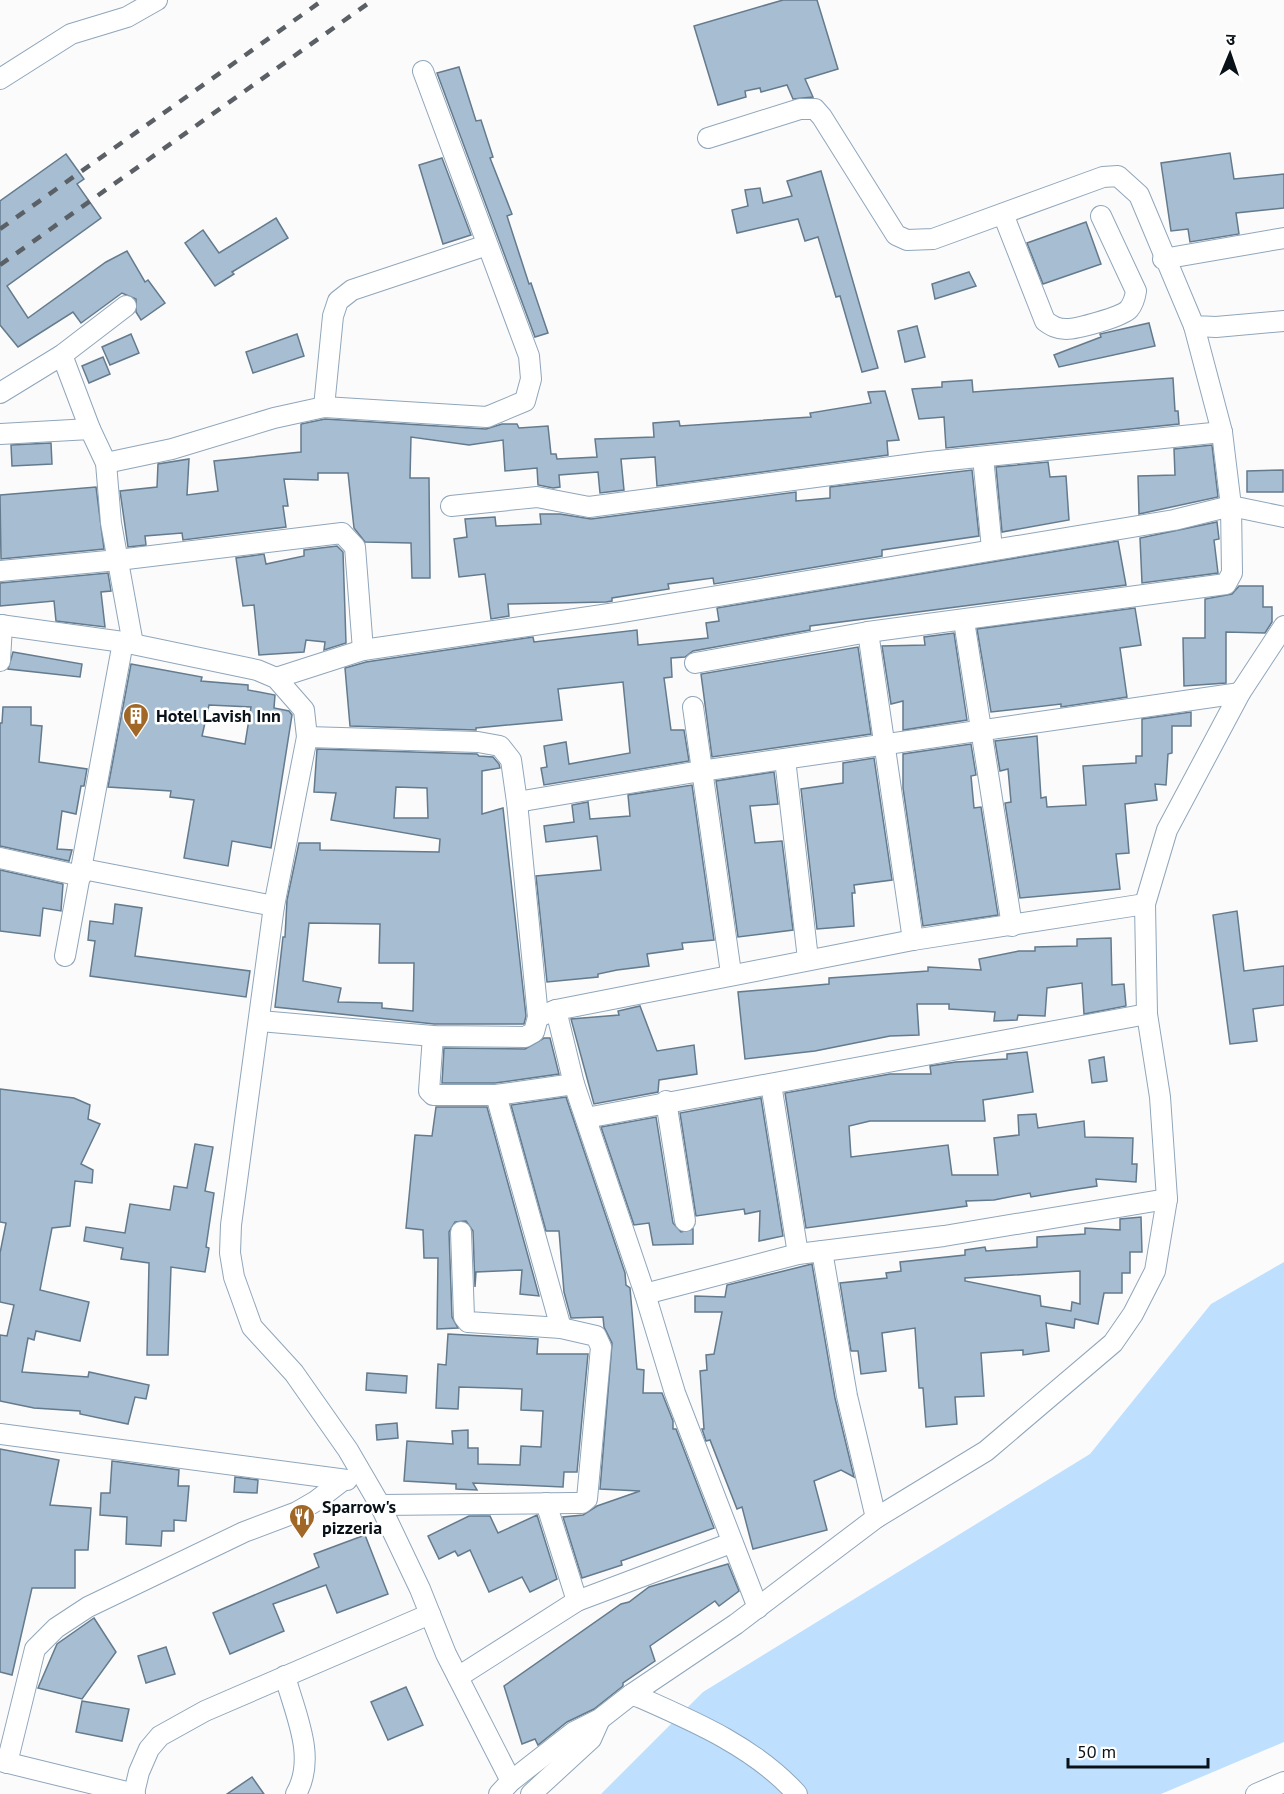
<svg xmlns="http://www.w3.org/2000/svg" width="1284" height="1794" font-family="'PT Sans','Noto Sans Devanagari',sans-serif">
	<rect width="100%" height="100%" fill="#fbfbfb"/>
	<polygon fill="#bee0fe" points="1284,1262 1284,1742 1161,1794 601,1794 703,1692 1090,1454 1211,1304"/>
	<g fill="#a6bdd2" stroke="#647a8d" stroke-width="1.5" fill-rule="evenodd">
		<polygon points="783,0 817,0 838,69 805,79 813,97 793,99 787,85 761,92 760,88 745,91 746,97 718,105 694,26"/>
		<polygon points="459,67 476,121 481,120 493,157 490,158 512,214 507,216 529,284 531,283 548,333 535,337 437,73"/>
		<polygon points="1230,153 1234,179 1284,174 1284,208 1236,213 1239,234 1190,242 1188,229 1171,231 1161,163"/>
		<polygon points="66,154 84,179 77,184 101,218 7,286 28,318 106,262 127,251 145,282 148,280 165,303 141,320 136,312 136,299 122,293 81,323 73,312 18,347 0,325 0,201"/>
		<polygon points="442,158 471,235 443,244 419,165"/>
		<polygon points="821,171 878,368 862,372 840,296 836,297 818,237 805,241 798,219 737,233 732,210 748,206 745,190 760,188 763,203 792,196 787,181"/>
		<polygon points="276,218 288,238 232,272 234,274 215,286 185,243 203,230 219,253"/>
		<polygon points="1086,222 1101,264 1043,284 1027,243"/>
		<polygon points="969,272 976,286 935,299 932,284"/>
		<polygon points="1149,323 1155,346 1059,367 1054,355 1101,337 1100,334"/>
		<polygon points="917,326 925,357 905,362 898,331"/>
		<polygon points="131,334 139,353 110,365 102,347"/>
		<polygon points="297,334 304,356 253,373 246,352"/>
		<polygon points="103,357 110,374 89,383 82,366"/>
		<polygon points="1173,378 1175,411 1178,411 1179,424 946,448 944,417 919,419 912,389 942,387 942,382 972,380 973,392"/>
		<polygon points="885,391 899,440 887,441 888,455 657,486 655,457 621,459 624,490 600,493 598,472 559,475 560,487 553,488 538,485 537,468 505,471 503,440 469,445 411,437 410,478 429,478 430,578 412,578 411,543 365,542 354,528 348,473 318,473 318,480 284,479 288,506 283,506 286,527 183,540 182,533 145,536 146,545 128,547 120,491 157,487 158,464 189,459 187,495 218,491 214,461 301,452 301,424 325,419 486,429 502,424 517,424 519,428 548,426 551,454 556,454 557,459 597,457 595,439 654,437 653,423 679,421 680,426 811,417 810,413 871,403 868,392"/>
		<polygon points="51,443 52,464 12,466 11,445"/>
		<polygon points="1212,445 1218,497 1139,514 1138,476 1175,475 1174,449"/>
		<polygon points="1048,462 1050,477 1066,476 1069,520 1002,532 996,467"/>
		<polygon points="972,470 979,536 882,550 882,556 714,584 713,578 668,584 669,589 612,598 612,601 606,602 508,604 509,616 491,619 485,574 459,577 454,539 467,537 465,519 495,517 496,526 541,524 540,514 560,514 591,519 796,492 796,501 830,498 830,487"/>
		<polygon points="1283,470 1283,492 1247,492 1247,471"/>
		<polygon points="96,487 104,549 1,559 0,495"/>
		<polygon points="1217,522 1219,539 1214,540 1218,573 1142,583 1140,538"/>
		<polygon points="1118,541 1126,585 810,626 810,630 693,651 685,657 671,658 672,677 664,678 671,730 684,730 689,761 544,785 541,768 547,767 544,746 566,742 569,764 630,753 623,682 558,689 562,720 476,728 476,730 350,726 345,668 366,662 533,637 534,642 637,630 638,645 708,638 706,623 719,621 717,608"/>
		<polygon points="337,546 343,552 346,643 324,650 325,642 306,640 304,652 259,655 254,605 243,606 236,558 264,554 266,564 304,556 304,550"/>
		<polygon points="108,573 111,591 101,592 105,627 56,621 54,601 0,606 0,583"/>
		<polygon points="1239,586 1263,586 1263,607 1272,607 1272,622 1265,633 1226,632 1226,683 1184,686 1183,638 1205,638 1205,599 1232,594"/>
		<polygon points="1135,608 1141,645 1120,648 1127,697 1061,707 1061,704 991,712 977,629"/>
		<polygon points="954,633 967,720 903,730 903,701 891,704 882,646 925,645 924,637"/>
		<polygon points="858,647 871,734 712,757 701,674"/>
		<polygon points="13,652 82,664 80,677 8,669"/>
		<path d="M131,664L202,677L201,681L248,685V690L275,695L274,708L289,711L292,715L271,848L232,841L228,866L184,858L194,800L170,797L171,791L108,787ZM209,705L251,707L245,744L202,736Z"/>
		<polygon points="3,707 31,707 31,725 42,726 39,762 87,769 84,786 81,786 76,814 62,811 57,849 72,850 69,861 0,846 0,723 2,723"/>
		<polygon points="1191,712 1191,726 1172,726 1172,753 1168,754 1166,785 1155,784 1157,800 1125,804 1129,853 1116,854 1120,889 1020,898 1005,803 1011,802 1008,769 1000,771 995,741 1037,736 1041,798 1046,797 1047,807 1086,805 1083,766 1136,763 1136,756 1142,756 1142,719"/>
		<polygon points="971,744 976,775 971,776 974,808 981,807 998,915 923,926 903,788 903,754"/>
		<path d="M317,749L477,754L479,756L493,757L499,764L500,768L482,771V814L503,808L526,1016L524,1024H434L275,1007L283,937H285L287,900L299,843H320V850L439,852L440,839L331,820L336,793L314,792ZM396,787L427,788L428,818H394ZM309,923L380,924L379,963H414L413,1011L382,1008V1003L338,1002L341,988L303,981Z"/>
		<polygon points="874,758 892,880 854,885 855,893 852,893 854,926 817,929 801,789 843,783 843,763"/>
		<polygon points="774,772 778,804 750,806 755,843 782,841 793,930 738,937 716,781"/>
		<polygon points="692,785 714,940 682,943 683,949 647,954 649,966 617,970 598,974 598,977 547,982 536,876 601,870 597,836 546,842 544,826 574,822 572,805 588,802 590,819 630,816 628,795"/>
		<polygon points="0,870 63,884 61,911 43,908 40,936 0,931"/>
		<polygon points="115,904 142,908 135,956 250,971 246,997 90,976 95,941 88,940 90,921 113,924"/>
		<polygon points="1237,911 1244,971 1284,966 1284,1005 1253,1009 1257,1041 1230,1044 1213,915"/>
		<polygon points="1111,938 1112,985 1124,984 1126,1006 1084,1014 1082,983 1047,988 1045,1016 1018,1015 1017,1020 994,1021 995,1012 949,1009 949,1004 917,1004 919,1035 890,1036 815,1051 745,1059 738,992 829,984 829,978 928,971 928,967 981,970 979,959 1019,951 1035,951 1035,947 1077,946 1077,939"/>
		<polygon points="640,1006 657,1051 694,1045 697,1074 659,1080 658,1092 594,1104 571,1019 619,1015 618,1011"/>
		<polygon points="544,1038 550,1038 559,1074 495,1083 442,1083 444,1048 525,1049"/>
		<polygon points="1027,1052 1033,1092 983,1100 985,1121 870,1121 849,1126 851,1157 948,1145 952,1175 998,1175 994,1138 1019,1135 1018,1115 1036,1114 1038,1128 1084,1121 1085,1137 1133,1138 1132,1164 1137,1164 1136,1182 1096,1179 1097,1186 1071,1190 1031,1197 1030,1193 994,1200 966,1201 967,1206 806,1228 785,1093 890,1074 931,1074 930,1066 956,1062 1007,1059 1007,1054"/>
		<polygon points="1104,1057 1107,1081 1092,1083 1089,1060"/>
		<polygon points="0,1089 74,1098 90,1105 88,1119 100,1124 81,1164 93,1170 92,1183 75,1181 70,1226 52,1228 40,1290 89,1302 80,1341 36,1331 34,1340 28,1338 22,1372 88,1377 89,1372 149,1385 146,1399 135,1397 128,1424 80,1414 80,1411 34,1408 0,1401 0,1335 7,1336 14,1305 0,1302 0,1253 6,1223 0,1222"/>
		<polygon points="566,1097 625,1273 626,1285 630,1288 637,1369 644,1370 643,1393 662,1393 673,1421 673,1429 676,1429 714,1528 621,1561 622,1565 582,1578 563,1517 583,1515 597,1506 640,1491 600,1489 612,1343 604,1327 603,1317 571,1318 564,1292 559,1231 546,1231 511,1105"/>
		<polygon points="761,1098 783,1236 759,1241 760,1211 745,1214 744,1209 696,1216 680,1113"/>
		<polygon points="436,1107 487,1107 539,1296 520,1294 522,1270 476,1272 475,1287 473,1231 466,1221 455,1222 449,1232 452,1317 458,1328 437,1329 438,1258 424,1258 423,1230 406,1228 415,1135 432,1136"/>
		<polygon points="656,1117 673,1223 681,1232 693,1229 693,1244 653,1245 649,1223 634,1225 601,1127"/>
		<polygon points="195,1144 213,1147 205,1191 214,1193 206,1247 209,1248 205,1272 171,1267 168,1355 147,1355 149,1263 121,1259 123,1248 84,1241 86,1227 125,1233 130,1204 170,1210 174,1186 187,1188"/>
		<path d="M1141,1217L1142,1252H1130V1273H1122V1293H1104L1098,1324L1075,1319L1074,1328L1046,1323L1049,1351L1023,1355V1350L981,1353L984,1396L955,1397L957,1424L926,1427L923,1388H919L915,1328L882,1333L886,1371L861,1374L858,1351H851L840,1283L887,1278L886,1273L901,1271L900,1262L965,1255V1250L985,1247L986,1251L1037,1247V1237L1085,1234V1228L1120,1230V1219ZM1080,1271V1304L1072,1302L1071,1311L1041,1306L1040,1296L965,1281V1278Z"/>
		<polygon points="812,1264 835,1398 854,1477 841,1470 814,1481 827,1530 753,1549 742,1507 737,1509 710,1440 706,1441 702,1429 704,1429 700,1371 707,1370 706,1355 714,1354 722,1312 695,1312 695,1296 725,1297 727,1285"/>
		<polygon points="448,1334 538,1339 537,1354 588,1354 577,1472 564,1472 563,1487 473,1483 477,1490 456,1489 456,1484 404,1481 407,1441 453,1444 452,1431 468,1430 468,1448 478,1448 478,1464 520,1465 521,1446 541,1447 543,1411 521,1410 522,1389 459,1387 458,1409 436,1408 438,1364 446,1365"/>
		<polygon points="367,1373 407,1376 406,1393 366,1390"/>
		<polygon points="397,1423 398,1438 377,1440 376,1425"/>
		<polygon points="0,1449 59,1460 50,1505 91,1508 88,1550 75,1550 75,1588 32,1588 12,1675 0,1672"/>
		<polygon points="112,1461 179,1470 178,1486 189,1486 186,1521 174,1520 174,1531 162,1531 161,1546 126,1544 127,1517 100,1515 101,1493 110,1493"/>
		<polygon points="235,1477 258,1480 257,1493 234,1492"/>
		<polygon points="537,1515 557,1579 530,1592 522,1577 489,1592 470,1550 458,1556 455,1551 439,1559 428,1536 469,1516 490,1516 498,1533"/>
		<polygon points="365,1535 388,1594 337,1613 326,1585 273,1604 284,1631 230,1654 213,1613 319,1567 314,1554"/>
		<polygon points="728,1564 739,1591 719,1606 715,1601 650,1646 655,1661 623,1683 623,1686 594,1709 567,1722 538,1745 535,1739 522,1744 504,1686 621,1604 629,1602 649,1587"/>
		<polygon points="94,1618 116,1652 82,1699 38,1688 57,1644"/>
		<polygon points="166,1647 175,1674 146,1683 138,1656"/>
		<polygon points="406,1687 423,1725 388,1740 371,1702"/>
		<polygon points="82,1701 129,1709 122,1741 76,1732"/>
		<polygon points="252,1777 264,1794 227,1794"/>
	</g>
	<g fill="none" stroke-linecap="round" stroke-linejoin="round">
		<defs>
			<g id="minor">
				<polyline points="0,79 71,34 127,17 157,0"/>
				<polyline points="708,138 800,109 815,109 822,117 896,235 907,240 933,239 1103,177 1118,176 1139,195 1194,326 1216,327 1284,321"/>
				<path d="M1003,214L1045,321C1052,326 1057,329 1066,329C1077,329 1122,317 1129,309C1133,304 1135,298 1136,291L1101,216"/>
				<polyline points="1163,259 1284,238"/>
				<polyline points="62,355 90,429"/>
				<polyline points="0,393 62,355 126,306"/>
				<polyline points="324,407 333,316 338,301 352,290 487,245"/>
				<polyline points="0,434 90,429 106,463 111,523 133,644"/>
				<polyline points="983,457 992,549"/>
				<polyline points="106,463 172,449 274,418 324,407 487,417 525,401 531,379 529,356 423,71"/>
				<polyline points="451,506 537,497 589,507 929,462 1222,432"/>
				<polyline points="0,571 118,560 342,533 355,547 363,650"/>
				<polyline points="964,621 1012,926"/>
				<polyline points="0,625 123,642 257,670 276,678 304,710 307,737 274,906 231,1225 230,1253 234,1277 252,1327 294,1373 348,1450 380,1505 420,1589 446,1654 511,1781"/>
				<polyline points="868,632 913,940"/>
				<polyline points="0,661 2,625"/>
				<polyline points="695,663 868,632 1226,584 1232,573 1231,506 1222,432 1194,326"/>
				<polyline points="276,678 363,650 616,613 1174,520 1231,506 1284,517"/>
				<polyline points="693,707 731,973"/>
				<polyline points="785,759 808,959"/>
				<polyline points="517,802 701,771 1240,693"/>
				<polyline points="0,858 81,876"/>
				<polyline points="83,869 274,906"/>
				<polyline points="65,956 123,642"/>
				<polyline points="556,1010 574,1084 645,1294 675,1393 758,1608"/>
				<polyline points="543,1015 556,1010 913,940 1145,904"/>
				<polyline points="260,1021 433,1036 525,1037 534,1032 538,1017 517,802 511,760 500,746 478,742 307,737"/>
				<polyline points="433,1036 429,1091 433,1095 496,1095 574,1084"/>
				<polyline points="771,1084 798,1254"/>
				<polyline points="496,1095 561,1328"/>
				<polyline points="666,1101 685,1221"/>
				<polyline points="586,1118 1147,1014"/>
				<polyline points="822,1251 847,1396 876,1518"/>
				<polyline points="645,1294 798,1254 944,1236 1167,1199"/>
				<polyline points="0,1434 347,1480"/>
				<polyline points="380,1505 574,1503 582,1503 587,1499 601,1347 596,1336 561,1328 468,1322 464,1317 461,1232"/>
				<polyline points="577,1601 731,1543"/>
				<path d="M285,1676C295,1714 317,1757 296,1794"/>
				<polyline points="458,1677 577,1601 546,1503"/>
				<path d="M632,1694C691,1720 754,1746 797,1794"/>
				<polyline points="0,1761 135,1794"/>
				<polyline points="7,1763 35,1649 56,1628 88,1607 244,1532 297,1512 316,1501 342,1481"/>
				<polyline points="134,1793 139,1772 149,1749 160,1736 205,1711 430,1614"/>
				<polyline points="499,1794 511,1781 574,1732 600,1719 632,1694 736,1624 876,1518 986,1451 1113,1343 1133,1314 1155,1271 1167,1199 1160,1097 1147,1014 1145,904 1167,830 1240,693 1284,626"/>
				<polyline points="531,1794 591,1739 600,1719"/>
				<polyline points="1256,1794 1284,1782"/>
			</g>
		</defs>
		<use href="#minor" stroke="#8fa6bb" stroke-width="22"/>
		<use href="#minor" stroke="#fff" stroke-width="20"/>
		<g stroke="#5a6065" stroke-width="4.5" stroke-dasharray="10 10" stroke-linecap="butt">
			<polyline points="0,229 323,0"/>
			<polyline points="0,265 373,0"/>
		</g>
	</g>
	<defs>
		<symbol id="building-pin" viewBox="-11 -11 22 30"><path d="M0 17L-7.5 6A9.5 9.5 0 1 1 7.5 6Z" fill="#a06726" stroke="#fff"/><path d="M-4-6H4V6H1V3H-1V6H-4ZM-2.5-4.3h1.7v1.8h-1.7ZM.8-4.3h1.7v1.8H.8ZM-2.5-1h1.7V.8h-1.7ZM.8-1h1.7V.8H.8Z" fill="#fff"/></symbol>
		<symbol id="restaurant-pin" viewBox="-11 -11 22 30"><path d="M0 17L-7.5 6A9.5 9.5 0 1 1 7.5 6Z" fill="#a06726" stroke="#fff"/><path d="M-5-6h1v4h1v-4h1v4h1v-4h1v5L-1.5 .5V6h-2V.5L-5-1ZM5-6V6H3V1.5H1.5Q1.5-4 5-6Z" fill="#fff"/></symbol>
	</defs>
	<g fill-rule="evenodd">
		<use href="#building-pin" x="121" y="701" width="30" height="40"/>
		<use href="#restaurant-pin" x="287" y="1502" width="30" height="40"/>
	</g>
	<g text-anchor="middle" stroke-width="5" stroke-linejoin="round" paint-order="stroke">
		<g font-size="18" font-weight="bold" fill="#091219" stroke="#fff" text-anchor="start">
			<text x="156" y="722">Hotel Lavish Inn</text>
			<text x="322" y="1513">Sparrow's<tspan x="322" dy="21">pizzeria</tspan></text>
		</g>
	</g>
	<g transform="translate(1230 54) rotate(2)" stroke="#ffffff" stroke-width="4.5" paint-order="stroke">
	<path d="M0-4.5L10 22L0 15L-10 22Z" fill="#091219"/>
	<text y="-9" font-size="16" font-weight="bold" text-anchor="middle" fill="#091219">उ</text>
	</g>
	<path d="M1068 1758v9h140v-9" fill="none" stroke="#091219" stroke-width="3"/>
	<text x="1077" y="1758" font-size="18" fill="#091219" stroke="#ffffff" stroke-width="4.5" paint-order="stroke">50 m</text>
</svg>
